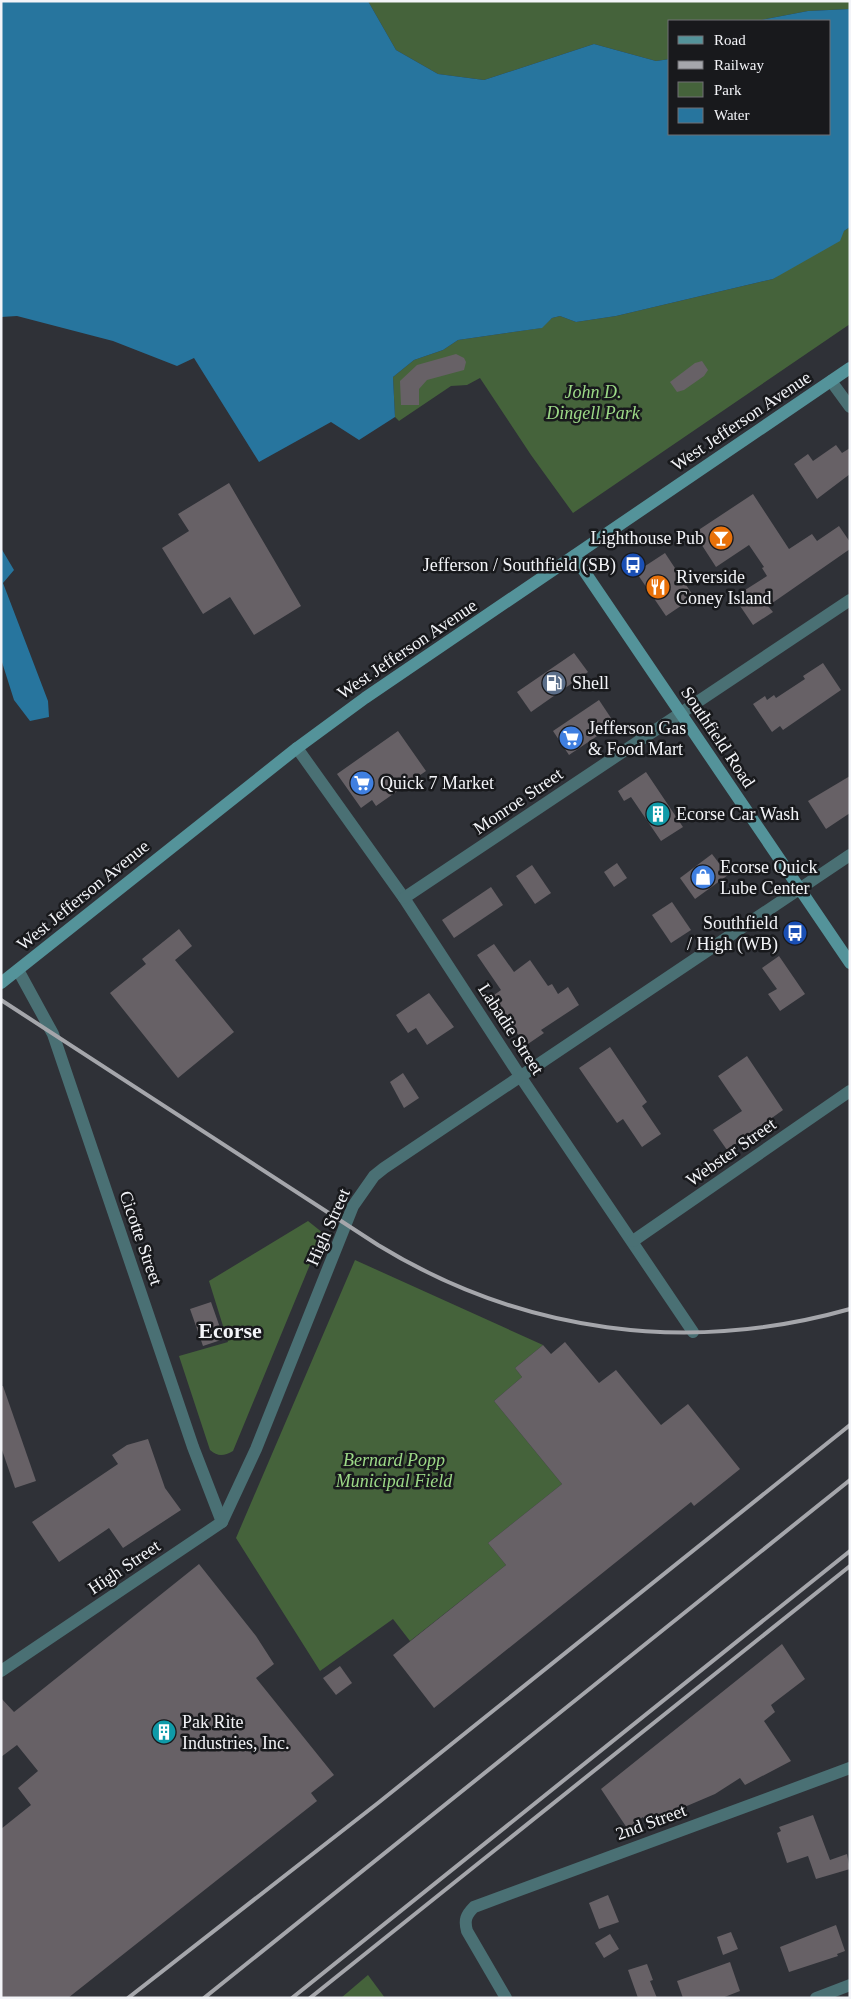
<svg xmlns="http://www.w3.org/2000/svg" width="851" height="1999" font-family="Georgia,serif">
	<rect width="100%" height="100%" fill="#2f3137"/>
	<g fill="#45633b">
		<polygon points="368,1 850,1 850,9 808,11 756,21 670,21 670,59 656,61 594,44 484,80 438,74 396,50"/>
		<polygon points="850,227 850,324 573,513 531,455 480,378 467,385 451,386 399,421 395,417 393,377 414,360 443,350 458,340 541,328 552,318 560,316 576,322 616,316 773,279"/>
		<path d="M308,1221L323,1233L233,1451C224,1456 218,1457 210,1450L179,1356L228,1342L209,1281Z"/>
		<polygon points="355,1260 543,1345 515,1368 522,1377 494,1401 562,1484 488,1543 506,1565 410,1641 393,1619 320,1671 236,1538"/>
		<polygon points="368,1975 385,1998 341,1998"/>
	</g>
	<g fill="#27759e">
		<polygon points="1,1 368,1 396,50 438,74 484,80 594,44 656,61 670,59 670,134 830,134 830,21 756,21 808,11 850,9 850,227 844,231 840,241 773,279 616,316 576,322 560,316 552,318 542,328 458,340 443,350 414,360 393,377 395,417 359,440 331,422 259,462 194,358 177,366 113,341 17,316 1,317"/>
		<polygon points="1,548 14,570 3,583 48,701 49,717 30,721 14,700 1,659"/>
	</g>
	<g fill="#676166">
		<polygon points="456,354 464,358 466,362 464,370 427,380 419,389 419,405 401,405 400,381 417,365"/>
		<polygon points="702,361 708,370 704,376 684,390 677,392 670,382 695,363"/>
		<polygon points="836,445 842,453 850,448 850,474 817,499 794,464 808,454 813,461"/>
		<polygon points="229,483 301,606 254,635 230,597 203,614 162,548 189,531 178,514"/>
		<polygon points="753,494 789,549 812,534 817,541 839,526 850,542 850,549 768,606 773,612 753,625 734,597 767,576 762,568 764,567 749,545 716,567 694,533"/>
		<polygon points="665,553 694,597 666,616 636,572"/>
		<polygon points="574,653 588,672 531,712 517,692"/>
		<polygon points="823,663 841,690 783,730 780,726 772,732 753,704 765,696 767,700 774,695 776,698 805,679 803,676"/>
		<polygon points="599,700 615,724 569,755 553,731"/>
		<polygon points="398,731 426,771 376,806 372,800 361,808 337,774"/>
		<polygon points="646,772 683,827 661,841 631,797 624,801 618,791"/>
		<polygon points="850,776 850,813 826,829 808,801"/>
		<polygon points="712,854 728,875 695,899 680,878"/>
		<polygon points="617,863 627,878 614,887 604,872"/>
		<polygon points="532,865 551,893 535,904 516,876"/>
		<polygon points="491,887 503,905 454,938 442,920"/>
		<polygon points="672,902 691,930 671,943 652,915"/>
		<polygon points="179,929 192,946 175,960 234,1032 178,1078 110,993 146,964 142,959"/>
		<polygon points="494,944 514,972 530,960 548,986 552,984 558,994 568,987 579,1005 541,1030 544,1033 525,1046 494,995 501,990 477,955"/>
		<polygon points="779,956 805,994 780,1011 768,994 777,989 762,968"/>
		<polygon points="429,993 454,1027 427,1045 416,1028 408,1033 396,1015"/>
		<polygon points="610,1047 647,1102 642,1106 661,1134 642,1147 623,1119 617,1123 579,1068"/>
		<polygon points="747,1056 783,1110 727,1150 713,1130 742,1111 718,1076"/>
		<polygon points="403,1073 419,1098 404,1108 390,1082"/>
		<polygon points="211,1302 224,1339 203,1346 190,1309"/>
		<polygon points="565,1342 599,1383 616,1370 661,1425 688,1404 740,1469 694,1506 691,1502 434,1708 393,1655 506,1565 488,1543 562,1484 494,1401 522,1377 515,1368 543,1345 551,1354"/>
		<polygon points="1,1386 3,1386 36,1481 15,1488 1,1447"/>
		<polygon points="148,1439 165,1488 181,1510 123,1548 109,1528 59,1562 32,1522 118,1464 112,1455 127,1445"/>
		<polygon points="199,1564 256,1636 274,1664 256,1678 334,1775 311,1793 317,1801 68,1998 1,1998 1,1829 31,1805 18,1788 38,1771 17,1745 1,1757 1,1698 14,1712"/>
		<polygon points="782,1644 805,1679 771,1705 775,1712 764,1721 791,1761 745,1785 740,1778 715,1794 647,1823 643,1817 627,1828 601,1789"/>
		<polygon points="340,1666 352,1683 336,1695 323,1678"/>
		<polygon points="813,1815 830,1860 847,1854 850,1869 816,1879 808,1856 787,1863 777,1833 781,1831 779,1827"/>
		<polygon points="608,1895 619,1922 599,1929 589,1903"/>
		<polygon points="836,1925 845,1951 837,1954 838,1956 789,1972 780,1947"/>
		<polygon points="731,1932 738,1949 723,1955 717,1937"/>
		<polygon points="610,1934 619,1949 604,1958 595,1943"/>
		<polygon points="730,1962 740,1991 722,1998 683,1998 677,1981"/>
		<polygon points="647,1964 653,1980 650,1981 657,1998 638,1998 628,1970"/>
	</g>
	<g fill="none" stroke-linecap="round" stroke-linejoin="round">
		<g stroke="#4a7074" stroke-width="12">
			<polyline points="831,381 850,407"/>
			<polyline points="297,748 404,898 520,1076 693,1332"/>
			<polyline points="404,898 850,600"/>
			<polyline points="18,970 53,1034 193,1447 222,1522"/>
			<polyline points="633,1241 850,1091"/>
			<polyline points="1,1671 222,1522 256,1449 353,1206 374,1176 384,1168 850,855"/>
			<path d="M506,1998L467,1931C464,1920 466,1915 474,1907L850,1768"/>
			<polyline points="816,1998 850,1985"/>
		</g>
		<g stroke="#54939a" stroke-width="12">
			<polyline points="574,556 850,963"/>
			<polyline points="1,983 297,748 365,698 850,368"/>
		</g>
		<g stroke="#a5a6ab" stroke-width="4">
			<path d="M1,1000L378,1245C522,1333 687,1355 850,1309"/>
			<polyline points="128,1998 378,1803 850,1425"/>
			<polyline points="204,1998 850,1480"/>
			<polyline points="292,1998 850,1551"/>
			<polyline points="310,1998 850,1566"/>
		</g>
	</g>
	<defs>
		<symbol id="bar-disc" viewBox="-11 -11 22 22"><circle r="9.5" fill="#e8710a" stroke="#18191c"/><path d="M-6-5H6L.8 .8V4.5H3.5V6h-7V4.5H-.8V.8Z" fill="#fff"/></symbol>
		<symbol id="bus-disc" viewBox="-11 -11 22 22"><circle r="9.5" fill="#1a4fb4" stroke="#18191c"/><path d="M-5-6H5V4H4V6H2V4H-2V6H-4V4H-5ZM-3.5-4V0h7V-4ZM-3.5 1.2v1.5H-2V1.2ZM2 1.2v1.5H3.5V1.2Z" fill="#fff"/></symbol>
		<symbol id="restaurant-disc" viewBox="-11 -11 22 22"><circle r="9.5" fill="#e8710a" stroke="#18191c"/><path d="M-5-6h1v4h1v-4h1v4h1v-4h1v5L-1.5 .5V6h-2V.5L-5-1ZM5-6V6H3V1.5H1.5Q1.5-4 5-6Z" fill="#fff"/></symbol>
		<symbol id="fuel-disc" viewBox="-11 -11 22 22"><circle r="9.5" fill="#5c6f8a" stroke="#18191c"/><path d="M-5.5-6h7V0h2V4h1.3V-2.5L3-4.5l.8-.8L6-3V5H2.5V1h-1V6h-7ZM-4.2-4.7v3.2H.2V-4.7Z" fill="#fff"/></symbol>
		<symbol id="supermarket-disc" viewBox="-11 -11 22 22"><circle r="9.5" fill="#3f7fe0" stroke="#18191c"/><path d="M-6-5.5h2.5l.6 2H6L4.5 2H-2.5L-4.4-4H-6ZM-1.5 3.2a1.3 1.3 0 1 0 .1 0ZM3 3.2a1.3 1.3 0 1 0 .1 0Z" fill="#fff"/></symbol>
		<symbol id="building-disc" viewBox="-11 -11 22 22"><circle r="9.5" fill="#0f9aa8" stroke="#18191c"/><path d="M-4-6H4V6H1V3H-1V6H-4ZM-2.5-4.3h1.7v1.8h-1.7ZM.8-4.3h1.7v1.8H.8ZM-2.5-1h1.7V.8h-1.7ZM.8-1h1.7V.8H.8Z" fill="#fff"/></symbol>
		<symbol id="shop-disc" viewBox="-11 -11 22 22"><circle r="9.5" fill="#3f7fe0" stroke="#18191c"/><path d="M-5-2.5h2.3a2.7 3.5 0 0 1 5.4 0H5L5.5 6h-11ZM-1.5-2.5h3a1.5 2.3 0 0 0-3 0Z" fill="#fff"/></symbol>
	</defs>
	<g fill-rule="evenodd">
		<use href="#bar-disc" x="707" y="524" width="28" height="28"/>
		<use href="#bus-disc" x="619" y="551" width="28" height="28"/>
		<use href="#restaurant-disc" x="644" y="573" width="28" height="28"/>
		<use href="#fuel-disc" x="540" y="669" width="28" height="28"/>
		<use href="#supermarket-disc" x="557" y="724" width="28" height="28"/>
		<use href="#supermarket-disc" x="348" y="769" width="28" height="28"/>
		<use href="#building-disc" x="644" y="800" width="28" height="28"/>
		<use href="#shop-disc" x="689" y="863" width="28" height="28"/>
		<use href="#bus-disc" x="781" y="919" width="28" height="28"/>
		<use href="#building-disc" x="150" y="1718" width="28" height="28"/>
	</g>
	<g text-anchor="middle" stroke-width="5" stroke-linejoin="round" paint-order="stroke">
		<g font-size="18" font-style="italic" fill="#9cd987" stroke="#18191c">
			<text x="593" y="398">John D.<tspan x="593" dy="21">Dingell Park</tspan></text>
			<text x="394" y="1466">Bernard Popp<tspan x="394" dy="21">Municipal Field</tspan></text>
		</g>
		<g font-size="18" fill="#f3f4f8" stroke="#18191c">
			<text transform="translate(741 421) rotate(-34)" y="6">West Jefferson Avenue</text>
			<text transform="translate(407 649) rotate(-34)" y="6">West Jefferson Avenue</text>
			<text transform="translate(718 737) rotate(56)" y="6">Southfield Road</text>
			<text transform="translate(518 801) rotate(-34)" y="6">Monroe Street</text>
			<text transform="translate(83 895) rotate(-39)" y="6">West Jefferson Avenue</text>
			<text transform="translate(511 1029) rotate(57)" y="6">Labadie Street</text>
			<text transform="translate(731 1152) rotate(-35)" y="6">Webster Street</text>
			<text transform="translate(328 1227) rotate(-66)" y="6">High Street</text>
			<text transform="translate(141 1238) rotate(71)" y="6">Cicotte Street</text>
			<text transform="translate(124 1567) rotate(-34)" y="6">High Street</text>
			<text transform="translate(651 1822) rotate(-20)" y="6">2nd Street</text>
		</g>
		<g font-size="18" fill="#f3f4f8" stroke="#18191c" text-anchor="start">
			<text x="704" y="544" text-anchor="end">Lighthouse Pub</text>
			<text x="616" y="571" text-anchor="end">Jefferson / Southfield (SB)</text>
			<text x="676" y="583">Riverside<tspan x="676" dy="21">Coney Island</tspan></text>
			<text x="572" y="689">Shell</text>
			<text x="588" y="734">Jefferson Gas<tspan x="588" dy="21">&amp; Food Mart</tspan></text>
			<text x="380" y="789">Quick 7 Market</text>
			<text x="676" y="820">Ecorse Car Wash</text>
			<text x="720" y="873">Ecorse Quick<tspan x="720" dy="21">Lube Center</tspan></text>
			<text x="778" y="929" text-anchor="end">Southfield<tspan x="778" dy="21">/ High (WB)</tspan></text>
			<text x="182" y="1728">Pak Rite<tspan x="182" dy="21">Industries, Inc.</tspan></text>
		</g>
		<g font-size="22" font-weight="bold" fill="#f3f4f8" stroke="#18191c">
			<text x="230" y="1338">Ecorse</text>
		</g>
	</g>
	<rect width="851" height="1999" fill="none" stroke="#f3f4f8" stroke-width="5"/>
	<rect x="668" y="20" width="162" height="115" fill="#18191c" stroke="#707174"/>
	<rect x="678" y="36" width="25" height="8" fill="#54939a" stroke="#707174"/>
	<text x="714" y="45" font-size="15" fill="#f3f4f8">Road</text>
	<rect x="678" y="61" width="25" height="8" fill="#a5a6ab" stroke="#707174"/>
	<text x="714" y="70" font-size="15" fill="#f3f4f8">Railway</text>
	<rect x="678" y="82" width="25" height="15" fill="#45633b" stroke="#707174"/>
	<text x="714" y="95" font-size="15" fill="#f3f4f8">Park</text>
	<rect x="678" y="108" width="25" height="15" fill="#27759e" stroke="#707174"/>
	<text x="714" y="120" font-size="15" fill="#f3f4f8">Water</text>
</svg>
